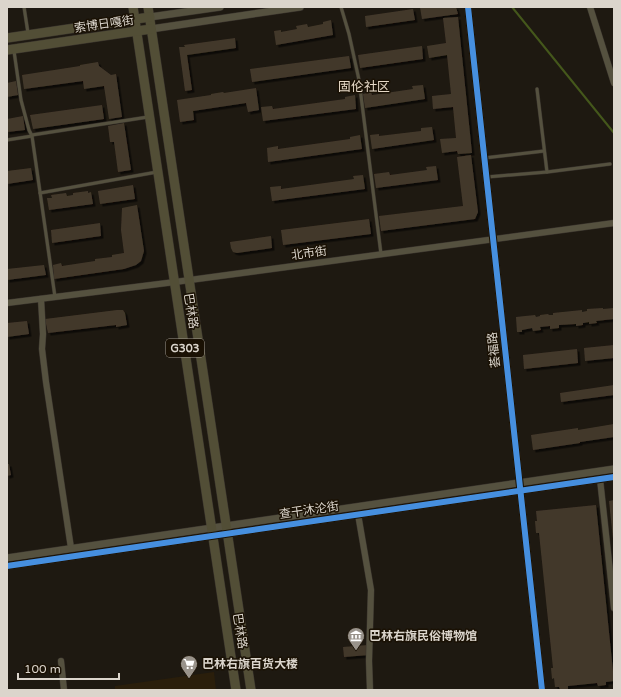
<svg xmlns="http://www.w3.org/2000/svg" width="621" height="697" font-family="'Varela Round','Noto Sans SC',sans-serif">
	<defs>
		<filter id="shadow"><feDropShadow dx="2.5" dy="2.5" stdDeviation="0" flood-color="#0009"/></filter>
	</defs>
	<rect width="100%" height="100%" fill="#1e1911"/>
	<polygon fill="#2a1e0b" points="214,672 216,690 115,690 115,686"/>
	<g fill="none" stroke-linecap="round" stroke-linejoin="round">
		<polyline stroke="#44571b" stroke-width="2" points="512,7 614,133"/>
	</g>
	<g fill="#43382b" filter="url(#shadow)">
		<polygon points="420,7 456,7 458,14 422,19"/>
		<polygon points="413,9 415,20 366,27 365,16"/>
		<polygon points="458,17 472,153 458,154 457,151 442,153 440,139 456,138 453,107 433,109 432,96 451,94 447,55 429,58 427,46 446,43 443,18"/>
		<polygon points="331,20 333,35 276,45 274,31 281,30 281,32 297,29 296,26 307,24 308,27 323,24 323,22"/>
		<polygon points="235,38 236,48 187,55 192,90 185,91 179,47 185,47 184,45"/>
		<polygon points="422,46 423,59 360,68 358,55"/>
		<polygon points="349,56 351,68 252,82 250,69"/>
		<polygon points="98,62 99,66 111,75 116,74 122,117 109,119 104,86 84,89 83,81 24,89 22,75 80,66 80,65"/>
		<polygon points="16,81 18,95 7,97 7,83"/>
		<polygon points="423,85 425,99 365,108 363,94 371,92 372,95 413,89 412,86"/>
		<polygon points="256,88 259,110 248,112 246,103 193,111 194,120 180,122 177,100 211,95 211,94 223,92 224,93"/>
		<polygon points="355,95 356,109 263,121 261,107 272,106 273,109 345,99 345,97"/>
		<polygon points="102,105 104,119 33,129 30,115"/>
		<polygon points="23,116 25,130 7,132 7,119"/>
		<polygon points="124,123 131,170 118,172 114,142 110,142 108,126"/>
		<polygon points="432,127 434,140 372,149 370,135 379,134 379,136 421,131 421,128"/>
		<polygon points="360,135 362,149 268,162 267,148 278,146 278,149 350,139 350,137"/>
		<polygon points="471,155 478,212 475,219 381,231 379,216 463,206 457,157"/>
		<polygon points="436,166 438,180 376,188 374,174 389,172 390,175 427,170 426,167"/>
		<polygon points="31,168 33,180 7,184 7,171"/>
		<polygon points="363,175 365,189 272,201 270,187 281,186 281,189 354,179 353,176"/>
		<polygon points="133,185 135,199 100,204 98,191"/>
		<polygon points="88,191 88,193 91,192 93,204 49,210 47,198 52,198 51,195 66,193 67,196 73,195 73,193"/>
		<polygon points="137,205 144,251 141,261 136,265 124,269 54,279 53,265 61,263 62,266 95,261 95,259 112,257 112,255 124,253 121,230 122,208"/>
		<polygon points="369,219 371,234 283,245 281,230"/>
		<polygon points="100,223 101,236 52,243 51,230"/>
		<polygon points="271,236 272,248 237,253 233,252 231,248 230,242"/>
		<polygon points="44,265 46,275 7,280 7,269"/>
		<polygon points="603,308 603,309 614,308 614,319 596,321 597,323 589,324 589,322 583,323 583,325 576,326 576,324 559,325 559,328 550,329 550,326 540,327 541,330 533,331 532,328 522,330 522,332 517,332 516,317 535,315 536,317 540,316 540,315 548,314 549,315 553,315 553,313 582,310 582,312 587,311 587,309"/>
		<polygon points="117,310 123,310 125,313 127,325 116,327 116,325 48,333 45,319"/>
		<polygon points="27,321 29,334 7,337 7,323"/>
		<polygon points="614,345 614,358 585,361 584,348"/>
		<polygon points="577,349 578,363 524,369 523,355"/>
		<polygon points="614,385 614,395 561,402 560,393"/>
		<polygon points="614,424 614,437 580,442 580,443 533,450 531,435 578,428 578,430"/>
		<polygon points="7,464 9,464 11,475 7,476"/>
		<polygon points="614,500 614,539 613,539 609,501"/>
		<polygon points="596,505 614,681 606,682 606,685 598,686 597,683 568,686 568,689 560,689 559,687 555,687 554,678 552,679 551,668 553,668 539,533 536,533 535,521 537,521 536,511"/>
		<polygon points="368,645 369,655 344,657 343,647"/>
	</g>
	<g fill="none" stroke-linecap="round" stroke-linejoin="round">
		<defs>
			<g id="service">
				<polyline points="24,7 28,33"/>
				<polyline points="341,7 349,34 359,80 381,254"/>
				<polyline points="14,51 21,100 29,130 32,136 55,297"/>
				<polyline points="537,89 547,172"/>
				<polyline points="32,135 148,117"/>
				<polyline points="7,140 32,136"/>
				<polyline points="484,158 544,151"/>
				<polyline points="487,177 547,172 610,164"/>
				<polyline points="40,193 157,172"/>
			</g>
			<g id="minor">
				<polyline points="590,7 614,83"/>
				<polyline points="41,299 43,334 42,349 46,382 71,548"/>
				<polyline points="7,303 175,282 614,223"/>
				<polyline points="600,479 614,608"/>
				<polyline points="358,514 371,590 369,661 370,690"/>
				<polyline points="61,661 64,690"/>
			</g>
			<g id="tertiary">
				<polyline points="468,7 542,690"/>
				<polyline points="150,17 220,7"/>
				<polyline points="151,29 300,7"/>
				<polyline points="7,558 614,469"/>
				<polyline points="7,566 614,477"/>
			</g>
			<g id="primary">
				<polyline points="133,7 236,690"/>
				<polyline points="148,7 251,690"/>
				<polyline points="7,38 150,17"/>
				<polyline points="7,50 151,29"/>
			</g>
		</defs>
		<use href="#service" stroke="#38322c" stroke-width="4"/>
		<use href="#minor" stroke="#38322c" stroke-width="7"/>
		<use href="#tertiary" stroke="#38322c" stroke-width="8"/>
		<use href="#primary" stroke="#38322c" stroke-width="10"/>
		<use href="#service" stroke="#55513f" stroke-width="3"/>
		<use href="#minor" stroke="#55513f" stroke-width="6"/>
		<use href="#tertiary" stroke="#55513f" stroke-width="7"/>
		<use href="#primary" stroke="#524e36" stroke-width="9"/>
		<defs>
			<g id="cycleway">
				<polyline points="468,7 542,690"/>
				<polyline points="7,566 614,477"/>
			</g>
		</defs>
		<use href="#cycleway" stroke="#1a1104" stroke-width="8"/>
		<use href="#cycleway" stroke="#468fdf" stroke-width="6"/>
	</g>
	<defs>
		<symbol id="museum-pin" viewBox="-11 -11 22 30"><path d="M0 17L-7.5 6A9.5 9.5 0 1 1 7.5 6Z" fill="#99938b" stroke="#1a1104"/><path d="M0-6L6-3V-2H-6V-3ZM-5-1h2V3h-2ZM-1-1h2V3h-2ZM3-1h2V3H3ZM-6 4H6V6H-6Z" fill="#fff"/></symbol>
		<symbol id="supermarket-pin" viewBox="-11 -11 22 30"><path d="M0 17L-7.5 6A9.5 9.5 0 1 1 7.5 6Z" fill="#99938b" stroke="#1a1104"/><path d="M-6-5.5h2.5l.6 2H6L4.5 2H-2.5L-4.4-4H-6ZM-1.5 3.2a1.3 1.3 0 1 0 .1 0ZM3 3.2a1.3 1.3 0 1 0 .1 0Z" fill="#fff"/></symbol>
	</defs>
	<g fill-rule="evenodd">
		<use href="#museum-pin" x="346" y="626" width="20" height="27"/>
		<use href="#supermarket-pin" x="179" y="654" width="20" height="27"/>
	</g>
	<g text-anchor="middle" stroke-width="3" stroke-linejoin="round" paint-order="stroke">
		<rect fill="#1a1104" stroke="#a19a90" stroke-width="1" x="166" y="339" width="38" height="18" rx="3"/>
		<g font-size="11" font-weight="bold" fill="#dbd5cc">
			<text x="185" y="352">G303</text>
		</g>
		<g font-size="12" fill="#dbd5cc" stroke="#1a1104">
			<text transform="translate(104 24) rotate(-8)" y="4">索博日嘎街</text>
			<text transform="translate(309 253) rotate(-8)" y="4">北市街</text>
			<text transform="translate(191 311) rotate(81)" y="4">巴林路</text>
			<text transform="translate(494 350) rotate(-96)" y="4">荟福路</text>
			<text transform="translate(309 510) rotate(-8)" y="4">查干沐沦街</text>
			<text transform="translate(240 631) rotate(81)" y="4">巴林路</text>
		</g>
		<g font-size="12" font-weight="bold" fill="#dbd5cc" stroke="#1a1104" text-anchor="start">
			<text x="369" y="640">巴林右旗民俗博物馆</text>
			<text x="202" y="668">巴林右旗百货大楼</text>
		</g>
		<g font-size="13" fill="#e6d9c7" stroke="#1a1104">
			<text x="364" y="91">固伦社区</text>
		</g>
	</g>
	<rect width="621" height="697" fill="none" stroke="#dbd5cc" stroke-width="16"/>
	<path d="M18 673v6h101v-6" fill="none" stroke="#dbd5cc" stroke-width="2"/>
	<text x="24" y="673" font-size="12" fill="#dbd5cc" stroke="#1a1104" stroke-width="3" paint-order="stroke">100 m</text>
</svg>
